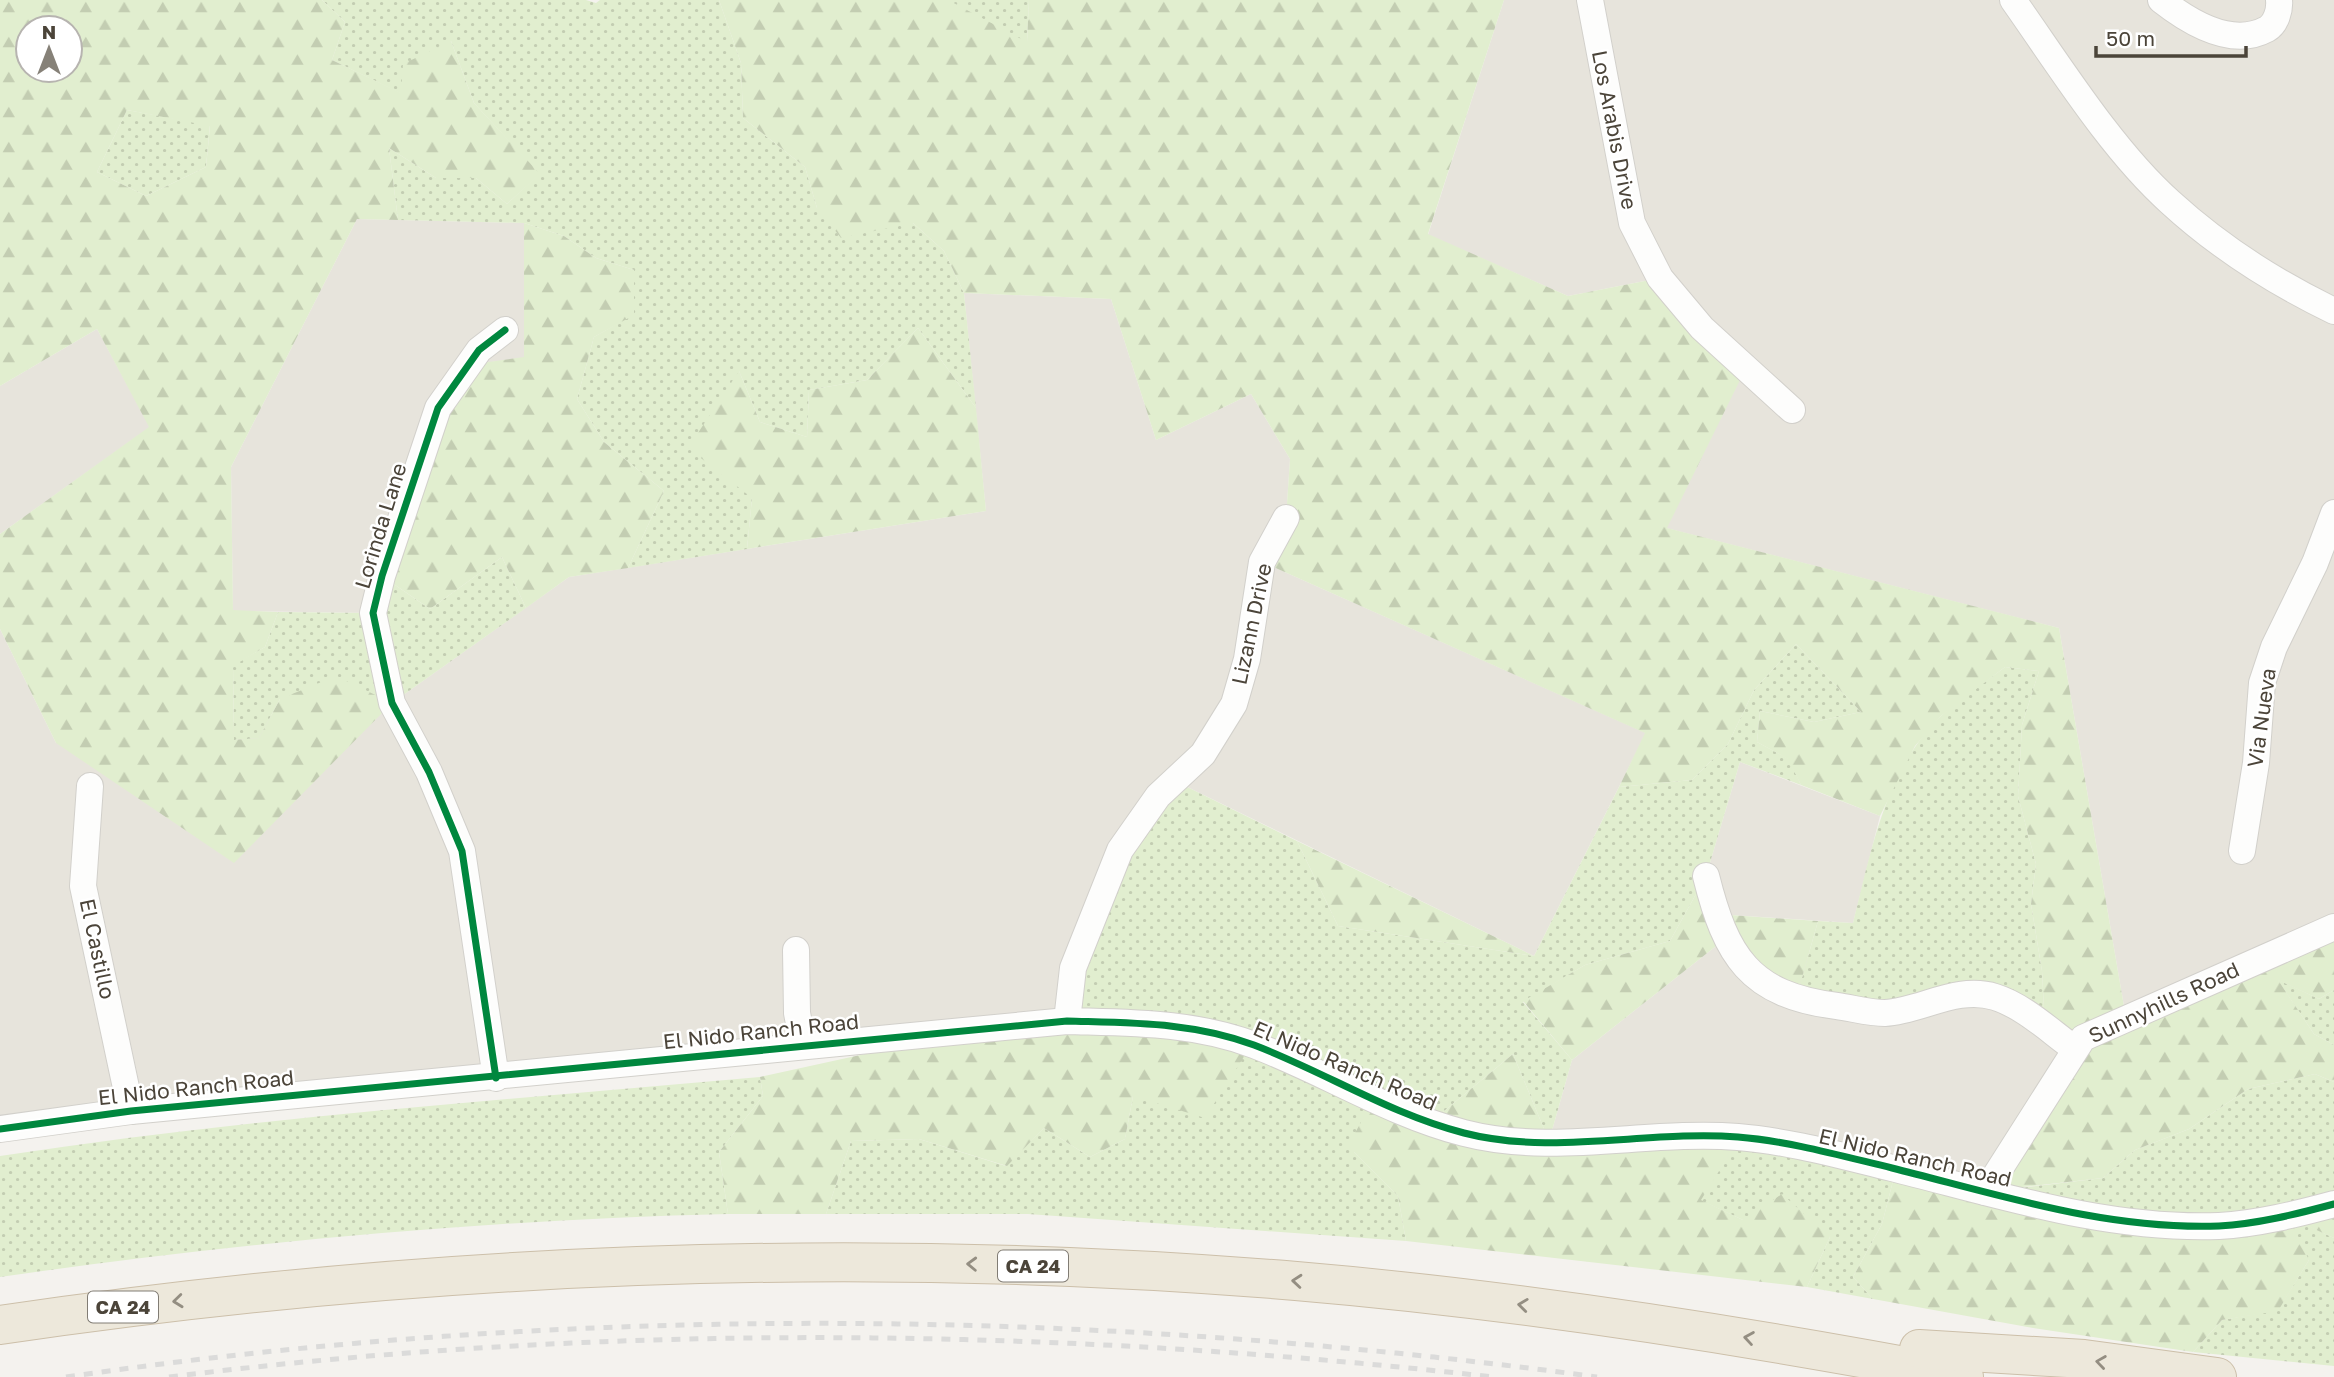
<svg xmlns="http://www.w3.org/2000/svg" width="2334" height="1377" font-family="'Golos Text',sans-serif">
	<defs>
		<pattern id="green-dots" width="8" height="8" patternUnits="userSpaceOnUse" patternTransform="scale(1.75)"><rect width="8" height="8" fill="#e1eecf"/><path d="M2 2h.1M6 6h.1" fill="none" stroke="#c3cdb2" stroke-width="1.8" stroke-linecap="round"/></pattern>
		<pattern id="forest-firs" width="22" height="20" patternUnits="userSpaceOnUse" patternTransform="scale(1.75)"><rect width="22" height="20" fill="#e1eecf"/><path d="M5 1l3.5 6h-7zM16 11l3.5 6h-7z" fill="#c3cdb2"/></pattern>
	</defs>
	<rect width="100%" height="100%" fill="#f4f2ee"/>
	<g fill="#e7e4dc">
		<polygon points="1504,0 2334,0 2334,927 2126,1018 2059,628 1666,528 1660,278 1568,296 1428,235"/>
		<polygon points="357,219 524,223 524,358 467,365 373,613 233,611 231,467"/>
		<polygon points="964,293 1111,299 1156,440 1251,394 1290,459 1286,518 1262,562 1646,733 1534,956 1175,781 1067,1021 0,1129 0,629 56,743 392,703 569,577 986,511"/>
		<polygon points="97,329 150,427 0,534 0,386"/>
		<polygon points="1740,762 1880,816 1853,923 1716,914 1706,876"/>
		<polygon points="1725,939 1966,994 2075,1049 1985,1192 1549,1141 1572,1060"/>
	</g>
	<g fill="url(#green-dots)">
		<polygon points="322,0 586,0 596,3 600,0 719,0 741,63 743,118 805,167 817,208 913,223 944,251 964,293 976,408 918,328 867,380 809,390 807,437 760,422 739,371 752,498 747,549 628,568 664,491 604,442 577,399 594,337 634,314 634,270 596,258 564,236 524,223 398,220 389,148 436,178 476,178 507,204 539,174 474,103 451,41 402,94 332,60 345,22"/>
		<polygon points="948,0 1029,0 1027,43 948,1"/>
		<polygon points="127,110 210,125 206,167 146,196 97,172"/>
		<polygon points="502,557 526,608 392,703 280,699 259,738 234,740 233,665 265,647 278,612 373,613 382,576 430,609"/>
		<polygon points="1796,644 1861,712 1814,722 1760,711 1757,742 1789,759 1801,785 1740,762 1706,876 1670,941 1585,965 1523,1002 1572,1060 1549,1141 1513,1054 1431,1122 1354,1152 1398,1196 1406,1241 1028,1214 826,1214 851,1141 919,1139 1006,1166 1044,1128 1090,1157 1125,1139 1133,1096 1067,1021 1120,850 1175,781 1297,841 1338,926 1534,956 1619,787 1692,780 1728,744 1754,690"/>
		<path d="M2005,667L2039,671L2022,725L2018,796L2036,864L2031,904L2042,971L2045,1028L2021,1010L1929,1002L1796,999L1818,921L1853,923C1871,852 1885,770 1941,716C1960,698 1984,683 2005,667Z"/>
		<polygon points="2277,979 2319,999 2334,990 2334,1045 2314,1034"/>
		<polygon points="2315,1074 2334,1082 2334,1204 2288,1216 2334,1238 2334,1366 2193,1352 2222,1320 2278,1310 2309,1260 2222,1226 1985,1192 2103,1178 2135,1150 2189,1129 2248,1089"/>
		<path d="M760,1077L763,1096L719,1152L728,1214C484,1220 242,1242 0,1277V1156C252,1117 507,1100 760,1077Z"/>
		<polygon points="1740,1137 1896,1169 1882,1224 1853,1277 1873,1299 1807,1287 1830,1237 1743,1220 1700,1200"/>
	</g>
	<g fill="url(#forest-firs)" fill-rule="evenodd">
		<path d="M0,0H322L345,22L332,60L401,93L403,64L451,41L474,103L540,174L507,204L476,178H436L389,148L398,220L357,219L231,467L233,610L278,612L265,647L233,666L234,740L259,738L280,699L336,676L392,703L234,863L56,743L0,629V534L149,427L97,329L0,386ZM28,28H70V70H28ZM127,110L210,126L206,167L146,196L97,172Z"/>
		<polygon points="719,0 948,0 1027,42 1029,0 1504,0 1428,234 1568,296 1660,278 1746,368 1667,528 2059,628 2126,1018 2334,927 2334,990 2319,999 2278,980 2314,1034 2334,1045 2334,1082 2315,1074 2248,1089 2189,1129 2135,1150 2103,1178 1988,1191 2154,1225 2334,1204 2334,1238 2288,1217 2309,1260 2278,1311 2222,1320 2193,1352 2033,1328 1873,1299 1853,1277 1882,1224 1896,1169 1985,1192 2064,1064 2045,1028 2042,971 2031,904 2036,864 2018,796 2022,725 2039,671 2005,667 1941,716 1915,746 1880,816 1801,785 1788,759 1757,742 1760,711 1814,722 1861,712 1796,644 1754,690 1728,744 1692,780 1619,787 1645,733 1262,562 1286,518 1290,459 1251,394 1156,440 1111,299 964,293 944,251 913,223 841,238 817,208 805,167 743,118 741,63"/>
		<polygon points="524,223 564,236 596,258 634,270 634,315 594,337 577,399 604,442 664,491 628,568 569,577 526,608 502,557 430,609 382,576 467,365 524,357"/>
		<polygon points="918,328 976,408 986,511 747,549 752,498 688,448 739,371 760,422 807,437 809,390 867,380"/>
		<polygon points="1297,841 1534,956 1338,926"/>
		<polygon points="1706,876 1716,914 1818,921 1796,999 1725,939 1572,1060 1523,1001 1585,965 1670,941"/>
		<polygon points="1067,1021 1252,1044 1205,1118 1133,1096 1125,1139 1090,1157 1044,1128 1007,1166 919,1139 851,1141 826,1214 728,1214 719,1152 763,1096 760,1077 970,1031"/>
		<polygon points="1513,1054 1549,1141 1740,1137 1701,1200 1743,1220 1782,1194 1830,1237 1807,1287 1406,1241 1398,1196 1348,1146 1373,1100 1431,1122"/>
	</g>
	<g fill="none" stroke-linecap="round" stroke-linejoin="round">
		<defs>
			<g id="minor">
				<polyline points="1590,0 1632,223 1660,278 1702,328 1792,410"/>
				<path d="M2013,0C2059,65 2111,149 2170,202C2218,246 2276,283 2334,311"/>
				<path d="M2161,0C2189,22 2232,48 2267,29C2276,24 2280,10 2279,0"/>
				<polyline points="90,786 83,886 131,1111"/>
				<polyline points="2242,851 2256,763 2262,683 2274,647 2315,563 2334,513"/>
				<path d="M1706,876C1726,956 1749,995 1837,1006C1852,1008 1869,1013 1885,1013C1921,1011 1957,985 1995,997C2024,1006 2051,1032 2075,1049"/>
				<polyline points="796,950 797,1013 803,1044"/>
				<polyline points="1067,1021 1073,968 1120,850 1158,796 1203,754 1234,704 1247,659 1262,562 1286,518"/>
				<polyline points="496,1078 462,851 429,772 392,703 373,613 382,576 438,408 479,350 505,330"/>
				<path d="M0,1129L131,1111L1067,1021C1131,1023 1193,1022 1254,1045C1325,1072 1390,1114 1464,1133C1553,1156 1648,1130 1738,1137C1789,1141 1842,1156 1892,1168C2000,1195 2106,1230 2219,1226C2257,1224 2297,1214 2334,1204"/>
				<polyline points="1985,1192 2083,1038 2334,927"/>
			</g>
			<g id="highway">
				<path d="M0,1325C429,1262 864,1245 1296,1281C1521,1300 1743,1335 1964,1377"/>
				<polyline points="1919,1349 2084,1359 2217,1377"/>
			</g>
		</defs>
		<use href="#minor" stroke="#d2d0cb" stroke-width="28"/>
		<use href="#highway" stroke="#ccbfa9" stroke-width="40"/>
		<use href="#minor" stroke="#fdfdfc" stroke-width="26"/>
		<use href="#highway" stroke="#ede8db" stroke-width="38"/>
		<g stroke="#dbdbda" stroke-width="5" stroke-dasharray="9 9" stroke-linecap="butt">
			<path d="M66,1377C573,1303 1090,1308 1597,1377"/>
			<path d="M169,1377C609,1322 1053,1327 1493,1377"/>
		</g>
		<defs>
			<g id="cycleway">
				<polyline points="496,1078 462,851 429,772 392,703 373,613 382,576 438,408 479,350 505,330"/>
				<path d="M0,1129L131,1111L1067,1021C1131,1023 1193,1022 1254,1045C1325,1072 1390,1114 1464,1133C1553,1156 1648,1130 1738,1137C1789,1141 1842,1156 1892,1168C2000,1195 2106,1230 2219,1226C2257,1224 2297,1214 2334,1204"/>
			</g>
		</defs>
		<use href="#cycleway" stroke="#fff" stroke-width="11"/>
		<use href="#cycleway" stroke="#00873e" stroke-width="7"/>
	</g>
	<defs><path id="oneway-chevron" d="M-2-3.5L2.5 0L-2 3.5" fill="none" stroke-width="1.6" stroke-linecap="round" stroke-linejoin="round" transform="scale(1.75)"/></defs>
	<g stroke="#948e82">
		<use href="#oneway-chevron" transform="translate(972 1264) rotate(-178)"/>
		<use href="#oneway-chevron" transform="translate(1297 1281) rotate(-175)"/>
		<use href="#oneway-chevron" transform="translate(178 1301) rotate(174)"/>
		<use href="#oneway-chevron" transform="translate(1523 1305) rotate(-173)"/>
		<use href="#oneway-chevron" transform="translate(1749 1338) rotate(-171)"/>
		<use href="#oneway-chevron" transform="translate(2101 1362) rotate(-172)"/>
	</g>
	<g text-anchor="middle" stroke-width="5" stroke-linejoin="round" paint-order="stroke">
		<g fill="#fff" stroke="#817c74" stroke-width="2">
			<rect x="998" y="1250.5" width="70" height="31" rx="5"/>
			<rect x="88" y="1291.5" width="70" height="31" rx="5"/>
		</g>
		<g font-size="19" font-weight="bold" fill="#4b4439">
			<text x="1033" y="1273">CA 24</text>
			<text x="123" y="1314">CA 24</text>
		</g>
		<g font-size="21" fill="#4b4439" stroke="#fff">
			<text transform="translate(1614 130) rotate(79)" y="7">Los Arabis Drive</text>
			<text transform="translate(381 526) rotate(-73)" y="7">Lorinda Lane</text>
			<text transform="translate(1252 624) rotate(-78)" y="7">Lizann Drive</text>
			<text transform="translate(2262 718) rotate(-82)" y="7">Via Nueva</text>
			<text transform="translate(97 949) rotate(78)" y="7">El Castillo</text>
			<text transform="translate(2164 1003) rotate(-25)" y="7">Sunnyhills Road</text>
			<text transform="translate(761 1032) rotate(-6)" y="7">El Nido Ranch Road</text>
			<text transform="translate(1345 1066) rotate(23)" y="7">El Nido Ranch Road</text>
			<text transform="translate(196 1088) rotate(-6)" y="7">El Nido Ranch Road</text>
			<text transform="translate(1915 1158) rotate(13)" y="7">El Nido Ranch Road</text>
		</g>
	</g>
	<g transform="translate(49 49)"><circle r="33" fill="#ffffff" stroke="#b7b4b0" stroke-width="2"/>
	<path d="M0-5L12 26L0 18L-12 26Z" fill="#868178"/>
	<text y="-10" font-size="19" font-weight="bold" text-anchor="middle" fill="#4b4439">N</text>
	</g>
	<path d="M2096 46v10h150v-10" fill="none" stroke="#4b4439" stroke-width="3.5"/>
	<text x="2106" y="46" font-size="21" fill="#4b4439" stroke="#ffffff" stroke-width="5" paint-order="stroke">50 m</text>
</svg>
